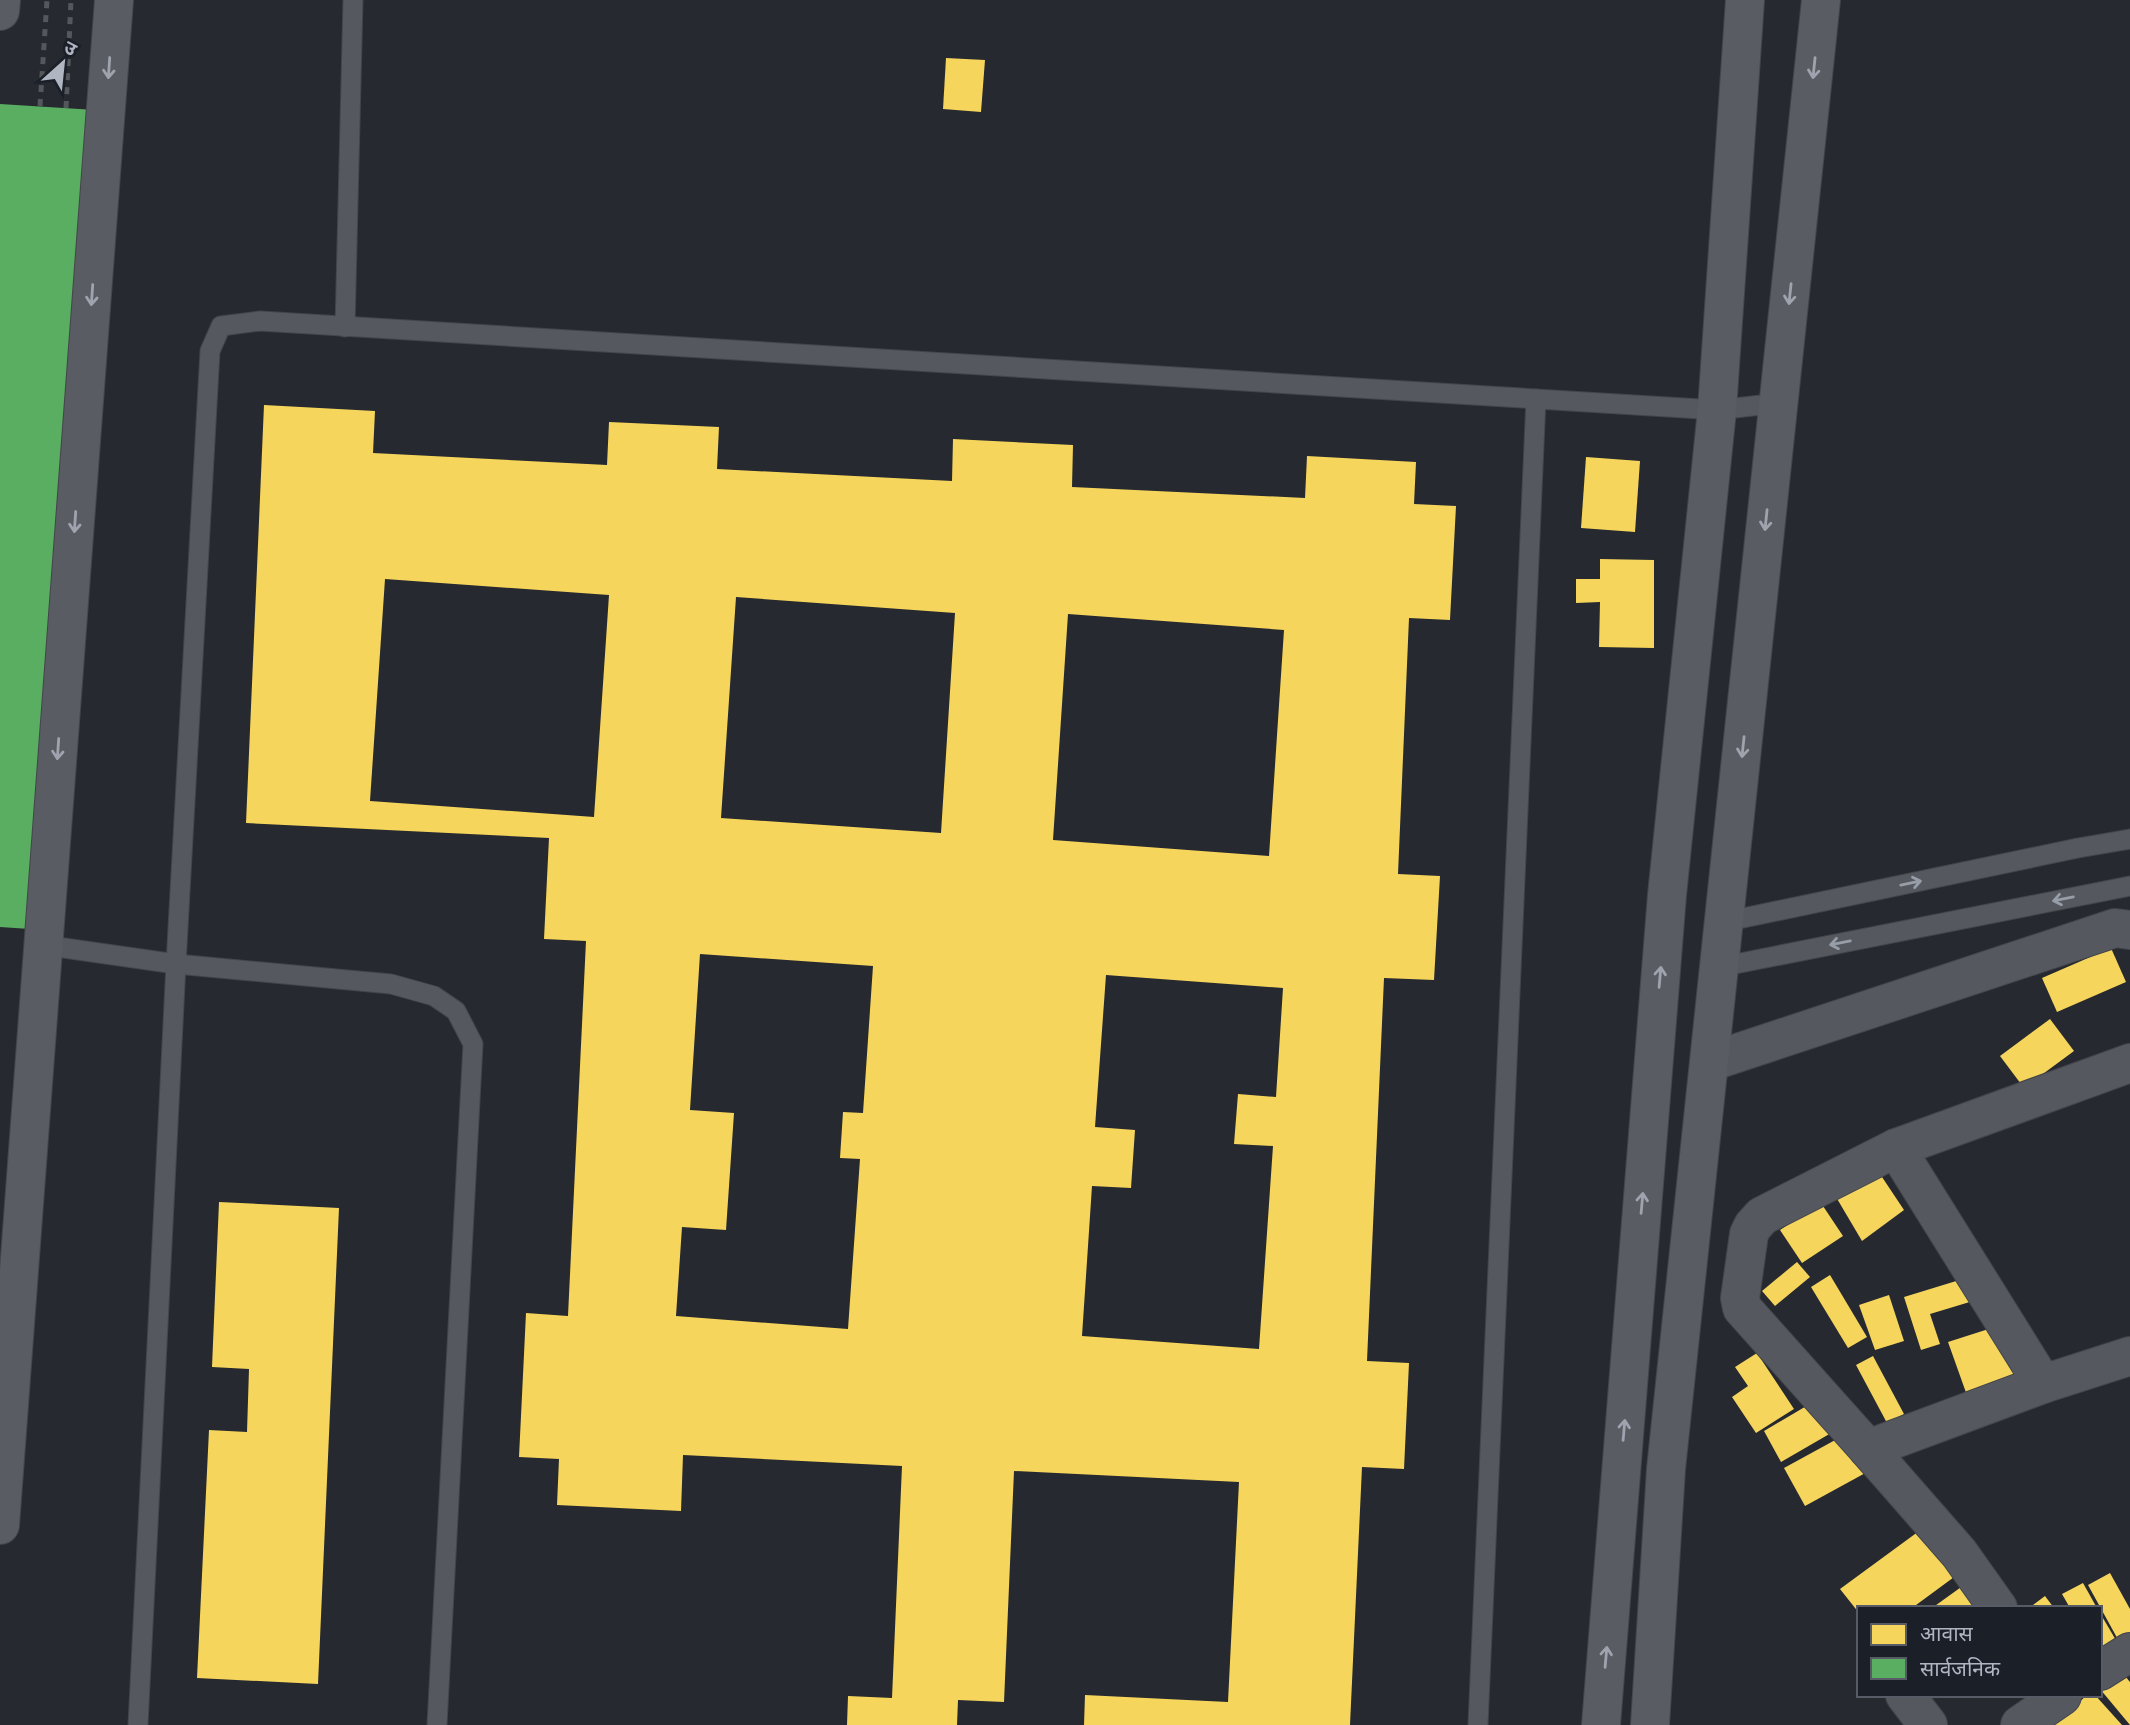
<svg xmlns="http://www.w3.org/2000/svg" width="2130" height="1725" font-family="Jost,'Noto Sans Devanagari',sans-serif">
	<rect width="100%" height="100%" fill="#26292f"/>
	<g fill="#f6d55c" fill-rule="evenodd">
		<polygon points="946,58 985,60 981,112 943,109"/>
		<path d="M264,405L375,411L373,453L607,465L609,422L719,427L717,469L952,481L953,439L1073,445L1072,487L1305,498L1307,456L1416,462L1414,504L1456,506L1450,620L1409,618L1398,874L1440,876L1434,980L1384,978L1367,1361L1409,1363L1404,1469L1362,1467L1350,1725H1084L1085,1695L1228,1702L1239,1482L1014,1471L1004,1702L958,1700L957,1725H847L848,1696L892,1698L902,1466L683,1455L681,1511L557,1505L559,1459L519,1457L526,1313L568,1316L586,941L544,939L549,838L246,823ZM385,579L609,595L594,817L370,801ZM736,597L955,613L941,833L721,818ZM1068,614L1284,630L1269,856L1053,840ZM700,954L873,966L863,1113L843,1112L840,1158L860,1159L848,1329L676,1316L682,1227L726,1230L734,1113L690,1110ZM1106,975L1283,988L1276,1097L1238,1094L1234,1144L1273,1146L1259,1349L1082,1336L1092,1186L1131,1188L1135,1130L1095,1127Z"/>
		<polygon points="1586,457 1640,461 1635,532 1581,528"/>
		<polygon points="1600,559 1654,560 1654,648 1599,647 1600,602 1576,603 1576,579 1600,579"/>
		<polygon points="2111,948 2126,982 2057,1012 2042,978"/>
		<polygon points="2050,1019 2074,1051 2024,1088 2000,1056"/>
		<polygon points="1880,1174 1904,1210 1862,1241 1836,1197"/>
		<polygon points="219,1202 339,1208 318,1684 197,1678 209,1430 247,1432 249,1369 212,1367"/>
		<polygon points="1821,1203 1843,1236 1802,1263 1780,1230"/>
		<polygon points="1797,1262 1810,1277 1775,1306 1762,1291"/>
		<polygon points="1830,1275 1867,1337 1848,1348 1811,1287"/>
		<polygon points="1966,1278 1973,1301 1930,1314 1940,1344 1921,1350 1904,1297"/>
		<polygon points="1889,1295 1904,1341 1875,1350 1859,1305"/>
		<polygon points="2001,1325 2021,1384 1969,1401 1948,1342"/>
		<polygon points="1757,1353 1794,1409 1756,1433 1732,1397 1748,1386 1735,1367"/>
		<polygon points="1873,1356 1904,1414 1887,1423 1856,1365"/>
		<polygon points="1820,1398 1838,1429 1781,1462 1764,1431"/>
		<polygon points="1848,1433 1869,1471 1805,1506 1784,1468"/>
		<polygon points="1930,1523 1965,1569 1912,1608 1859,1608 1859,1613 1840,1589"/>
		<polygon points="2110,1573 2130,1609 2130,1640 2121,1645 2088,1585"/>
		<polygon points="2083,1583 2097,1608 2070,1608 2062,1594"/>
		<polygon points="1964,1585 1981,1608 1932,1608"/>
		<polygon points="2045,1596 2054,1608 2029,1608"/>
		<polygon points="2100,1613 2120,1647 2100,1658"/>
		<polygon points="2120,1670 2130,1682 2130,1725 2100,1689"/>
		<polygon points="2087,1695 2095,1695 2122,1725 2054,1725"/>
	</g>
	<polygon fill="#5aae61" points="0,104 111,111 60,931 0,927"/>
	<g fill="none" stroke-linecap="round" stroke-linejoin="round">
		<defs>
			<g id="lane">
				<polyline points="345,327 353,0"/>
				<polyline points="1724,922 2078,848 2130,839"/>
				<polyline points="43,945 176,964 391,984 434,996 456,1011 473,1044 437,1725"/>
				<polyline points="1720,967 2130,886"/>
				<polyline points="138,1725 176,964 210,351 221,326 260,321 1717,410 1779,403"/>
				<polyline points="1478,1725 1536,399"/>
			</g>
			<g id="street">
				<polyline points="1710,1062 2115,928 2130,930"/>
				<polyline points="1896,1148 2043,1384"/>
				<polyline points="1868,1449 1742,1308 1740,1298 1749,1234 1753,1226 1762,1216 1896,1148 2130,1063"/>
				<polyline points="1998,1608 1959,1553 1868,1449 2043,1384 2130,1356"/>
				<polyline points="2100,1671 2130,1652"/>
				<polyline points="1905,1695 1928,1725"/>
				<polyline points="2020,1725 2062,1696"/>
			</g>
			<g id="secondary">
				<polyline points="0,11 1,0"/>
				<polyline points="0,1525 114,0"/>
				<polyline points="1601,1725 1667,895 1717,410 1745,0"/>
				<polyline points="1650,1725 1666,1469 1821,0"/>
			</g>
		</defs>
		<use href="#lane" stroke="#43454a" stroke-width="21"/>
		<use href="#street" stroke="#43454a" stroke-width="40"/>
		<use href="#secondary" stroke="#43454a" stroke-width="40"/>
		<use href="#lane" stroke="#55585e" stroke-width="19"/>
		<use href="#street" stroke="#55585e" stroke-width="38"/>
		<use href="#secondary" stroke="#595c62" stroke-width="38"/>
		<g stroke="#54575b" stroke-width="5" stroke-dasharray="7 7" stroke-linecap="butt">
			<polyline points="40,106 47,0"/>
			<polyline points="66,108 71,0"/>
		</g>
	</g>
	<defs><path id="oneway-shaft" d="M-6 0H5M1.5-3L5.5 0L1.5 3" fill="none" stroke-width="1.6" stroke-linecap="round" stroke-linejoin="round" transform="scale(1.75)"/></defs>
	<g stroke="#9ea3ae">
		<use href="#oneway-shaft" transform="translate(109 68) rotate(94)"/>
		<use href="#oneway-shaft" transform="translate(1814 68) rotate(96)"/>
		<use href="#oneway-shaft" transform="translate(1790 294) rotate(96)"/>
		<use href="#oneway-shaft" transform="translate(92 295) rotate(94)"/>
		<use href="#oneway-shaft" transform="translate(1766 520) rotate(96)"/>
		<use href="#oneway-shaft" transform="translate(75 522) rotate(94)"/>
		<use href="#oneway-shaft" transform="translate(1743 747) rotate(96)"/>
		<use href="#oneway-shaft" transform="translate(58 749) rotate(94)"/>
		<use href="#oneway-shaft" transform="translate(1660 977) rotate(-85)"/>
		<use href="#oneway-shaft" transform="translate(1642 1203) rotate(-85)"/>
		<use href="#oneway-shaft" transform="translate(1624 1430) rotate(-85)"/>
		<use href="#oneway-shaft" transform="translate(1606 1657) rotate(-85)"/>
	</g>
	<g stroke="#989ea8">
		<use href="#oneway-shaft" transform="translate(1911 883) rotate(-12)"/>
		<use href="#oneway-shaft" transform="translate(2063 899) rotate(169)"/>
		<use href="#oneway-shaft" transform="translate(1840 943) rotate(169)"/>
	</g>
	<rect x="1857" y="1606" width="245" height="91" fill="#1a1f28" stroke="#565b65" stroke-width="2"/>
	<rect x="1871" y="1624" width="35" height="21" fill="#f6d55c" stroke="#565b65" stroke-width="2"/>
	<text x="1920" y="1641" font-size="21" fill="#afb5c1">आवास</text>
	<rect x="1871" y="1658" width="35" height="21" fill="#5aae61" stroke="#565b65" stroke-width="2"/>
	<text x="1920" y="1676" font-size="21" fill="#afb5c1">सार्वजनिक</text>
	<g transform="translate(63 63) rotate(27)" stroke="#1a1f28" stroke-width="5" paint-order="stroke">
	<path d="M0-5L12 26L0 18L-12 26Z" fill="#afb5c1"/>
	<text y="-10" font-size="19" font-weight="bold" text-anchor="middle" fill="#afb5c1">उ</text>
	</g>
</svg>
